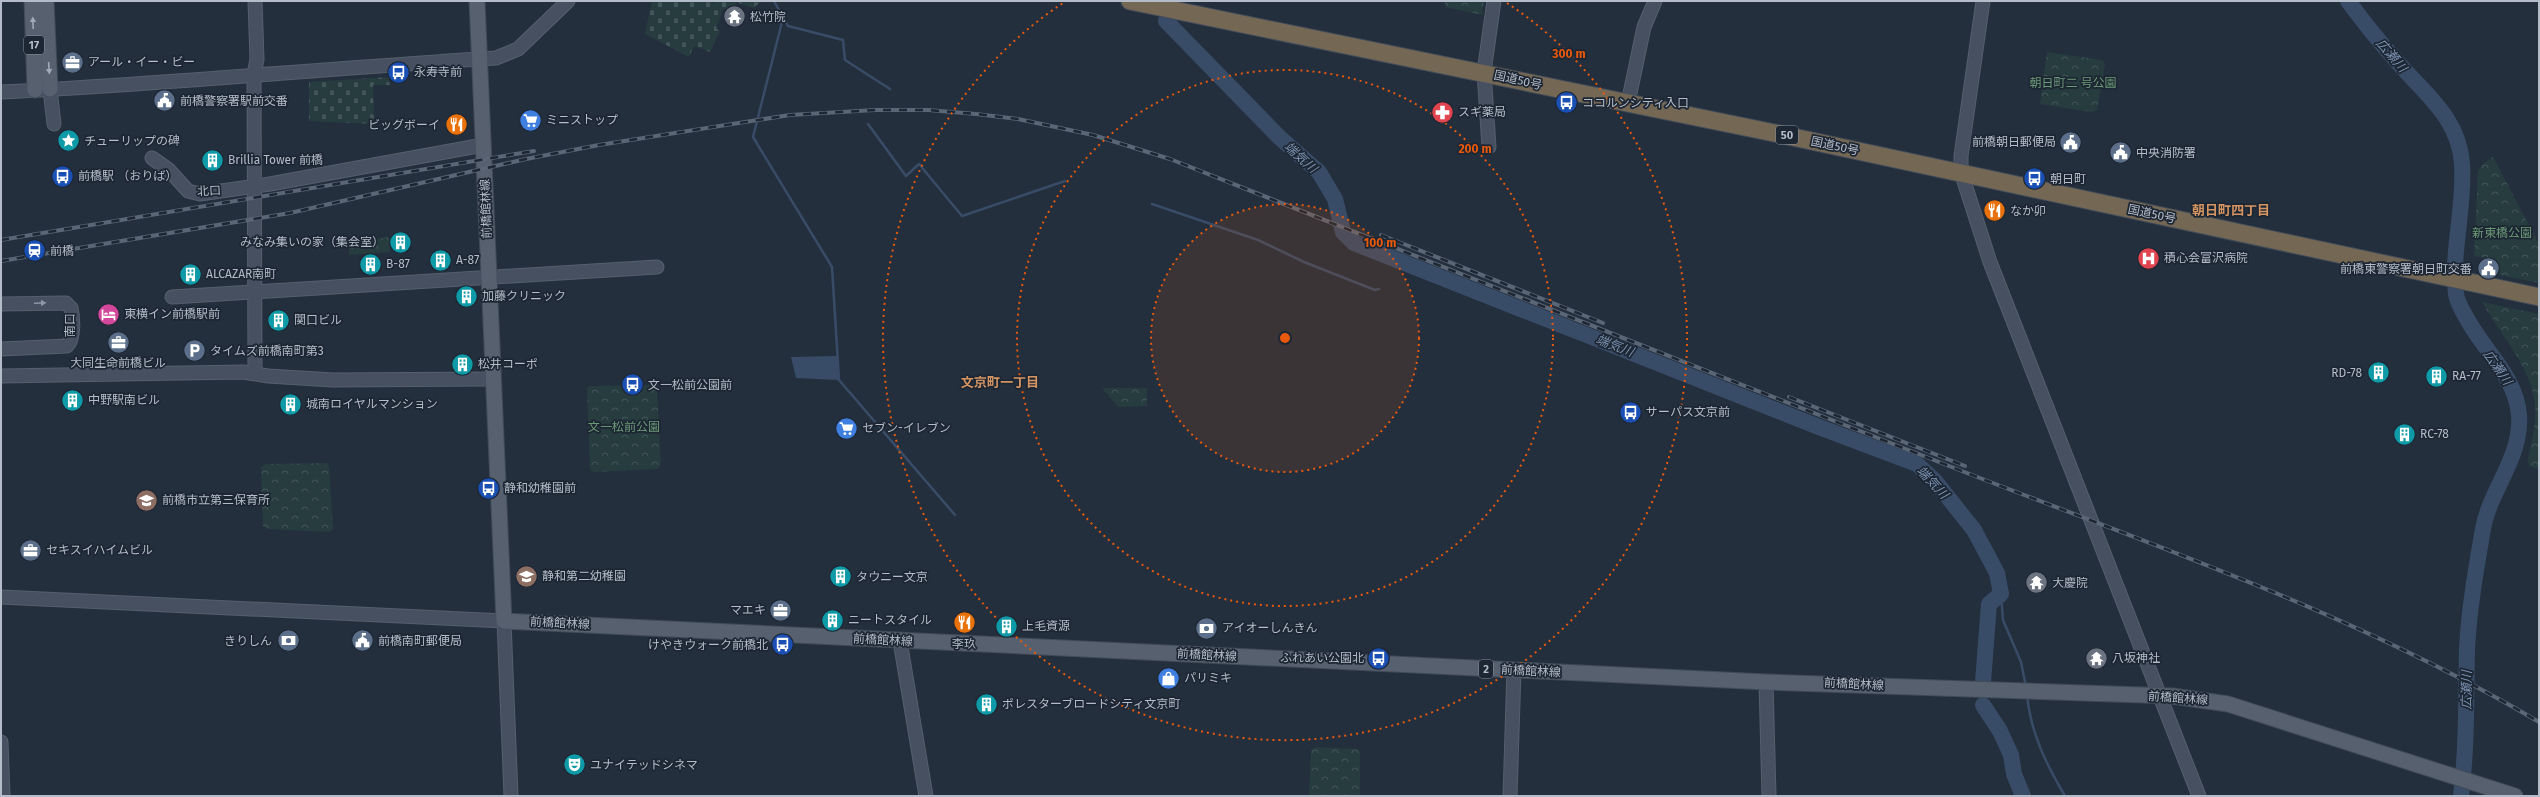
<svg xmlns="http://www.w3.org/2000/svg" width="2540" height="797" font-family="'Fira Sans','Noto Sans JP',sans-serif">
	<defs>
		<pattern id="cemetery-stones" width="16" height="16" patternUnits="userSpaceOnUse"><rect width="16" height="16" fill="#263c3f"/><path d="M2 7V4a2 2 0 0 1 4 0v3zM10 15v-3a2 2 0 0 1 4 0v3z" fill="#435659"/></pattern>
		<pattern id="park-crowns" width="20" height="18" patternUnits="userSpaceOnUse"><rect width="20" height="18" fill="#263c3f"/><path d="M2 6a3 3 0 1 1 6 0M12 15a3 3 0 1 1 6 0" fill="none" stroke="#435659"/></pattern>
	</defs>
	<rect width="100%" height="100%" fill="#242f3e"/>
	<g fill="url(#cemetery-stones)">
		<polygon points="652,1 709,1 713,4 715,1 762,1 753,8 736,2 734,7 730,6 728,10 723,9 716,28 720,31 710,52 694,46 689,57 645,34"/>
		<polygon points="389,77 390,85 373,85 374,124 309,121 309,82"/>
	</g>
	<g fill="url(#park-crowns)">
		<polygon points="1445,1 1484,1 1482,15 1445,7"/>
		<polygon points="2047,52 2102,60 2105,64 2097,110 2091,112 2040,104"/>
		<polygon points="2493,157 2539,244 2539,283 2490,273 2494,259 2474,256 2478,171 2483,164"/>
		<polygon points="389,237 390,252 349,255 349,243"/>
		<path d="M2482,302L2539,314V469L2529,466L2528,460C2531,443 2537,423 2535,405C2532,368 2500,334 2482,302Z"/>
		<polygon points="654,385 657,389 661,465 657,469 593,472 590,469 587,388 589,386"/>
		<polygon points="1102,388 1147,388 1147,406 1118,407"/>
		<polygon points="326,463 329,466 333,529 330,532 268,529 263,526 261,467 265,464"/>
		<polygon points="1315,747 1358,749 1360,752 1360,796 1309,796 1311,751"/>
	</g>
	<polygon fill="#394c67" points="837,356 839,380 796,378 791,357"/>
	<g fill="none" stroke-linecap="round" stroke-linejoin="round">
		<g stroke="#394c67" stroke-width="2.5">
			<polyline points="774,1 788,26 843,40 845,60 890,89"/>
			<polyline points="783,18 753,137 832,267 839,380 955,515"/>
			<polyline points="868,124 906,176 919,164 962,216 1065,181"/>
			<polyline points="1152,204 1258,240 1304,262 1375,290 1379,289"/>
			<polyline points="2001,594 2003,620 2021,662 2026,687"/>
			<path d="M2027,696C2031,733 2046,764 2065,796"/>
		</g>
		<g stroke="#394c67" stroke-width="16">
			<path d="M2348,1C2362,20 2378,40 2394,58C2422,92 2459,116 2462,164C2465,208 2451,251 2456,294C2457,302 2462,310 2466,317C2483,350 2516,376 2519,415C2522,458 2490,489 2483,529C2476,569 2469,609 2467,649C2466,698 2467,747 2461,796"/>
			<polyline points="1166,21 1280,138 1319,172 1335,199 1343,232 1354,243 1819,427 1917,464 1935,481 1974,530 1997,573 2001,594 1989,604 1983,682"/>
			<polyline points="1983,705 2000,731 2011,755 2014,774 2023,796"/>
		</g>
		<defs>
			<g id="secondary">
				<polyline points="255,1 257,59 254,75 255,373"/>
				<polyline points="1983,1 1961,156 1961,172 1990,262 2199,796"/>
				<polyline points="50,89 54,124"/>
				<path d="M1,92C166,84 331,68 496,58L518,49L568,1"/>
				<polyline points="1628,103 1644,27 1655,1"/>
				<polyline points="1489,147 1484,72 1494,1"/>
				<polyline points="152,158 169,170 188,191 200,194 270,184 483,145"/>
				<polyline points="172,297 657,267"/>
				<path d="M1,304L66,303L71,308C73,317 75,338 67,346L1,349"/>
				<polyline points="1,376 243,372 268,376 333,380 493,379"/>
				<polyline points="1,597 504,621 511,796"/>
				<polyline points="900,641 926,796"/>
				<polyline points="1766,682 1769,796"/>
				<polyline points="1,742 3,796"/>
				<polyline points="1510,796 1514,670"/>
			</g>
			<g id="primary">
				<polyline points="32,1 35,90"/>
				<polyline points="46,1 50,89"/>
				<polyline points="477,1 504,621 1766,682 2172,696 2228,704 2515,796"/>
			</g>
			<polyline id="highway" points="1130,1 1779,134 2539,297"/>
		</defs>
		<use href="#secondary" stroke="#565f6c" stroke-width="15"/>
		<use href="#primary" stroke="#414a57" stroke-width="17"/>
		<use href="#highway" stroke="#434c59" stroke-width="19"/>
		<use href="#secondary" stroke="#465061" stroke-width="13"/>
		<use href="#primary" stroke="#56606e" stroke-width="15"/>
		<use href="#highway" stroke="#746855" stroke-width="17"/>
		<defs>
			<g id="rail">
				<polyline points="1381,235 1603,323"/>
				<polyline points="1,240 534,151"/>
				<path d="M1,261L290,213L526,159L599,145L790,115L875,110H928L976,114L1018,119L1093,135L1170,159C1435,264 1701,369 1967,473C2160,548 2360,616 2539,722"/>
				<polyline points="1789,397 1965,466"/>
			</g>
		</defs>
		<use href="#rail" stroke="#5a6575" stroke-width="4"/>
		<use href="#rail" stroke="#1d2633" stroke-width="2.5" stroke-dasharray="8" stroke-linecap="butt"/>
	</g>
	<defs><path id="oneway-solid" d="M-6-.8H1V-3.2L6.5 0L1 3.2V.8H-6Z"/></defs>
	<g fill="#a1aab7">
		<use href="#oneway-solid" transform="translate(33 23) rotate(-92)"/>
		<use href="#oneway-solid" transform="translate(49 68) rotate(86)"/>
	</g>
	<use fill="#8e96a5" href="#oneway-solid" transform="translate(40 303) rotate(-2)"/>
	<circle cx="1285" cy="338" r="134" fill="#e8590c" fill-opacity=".12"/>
	<g fill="none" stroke="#e8590c" stroke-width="2" stroke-dasharray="2 4">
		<circle cx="1285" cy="338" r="134"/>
		<circle cx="1285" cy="338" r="268"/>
		<path d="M1507 3A402 402 0 1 1 1063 3"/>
	</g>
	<defs>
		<symbol id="temple-disc" viewBox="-11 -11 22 22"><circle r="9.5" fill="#6b7280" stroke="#1d2633"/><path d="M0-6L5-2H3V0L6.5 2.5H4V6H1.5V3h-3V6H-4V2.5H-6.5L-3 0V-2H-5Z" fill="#fff"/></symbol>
		<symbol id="office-disc" viewBox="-11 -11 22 22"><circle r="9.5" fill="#5c6f8a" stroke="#1d2633"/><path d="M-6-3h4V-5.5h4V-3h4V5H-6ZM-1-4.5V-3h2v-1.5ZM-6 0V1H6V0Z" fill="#fff"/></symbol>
		<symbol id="bus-disc" viewBox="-11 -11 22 22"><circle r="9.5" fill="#1a4fb4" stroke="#1d2633"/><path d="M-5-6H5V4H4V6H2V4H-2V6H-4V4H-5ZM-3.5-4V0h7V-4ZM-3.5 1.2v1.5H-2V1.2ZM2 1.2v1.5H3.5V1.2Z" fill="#fff"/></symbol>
		<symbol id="civic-disc" viewBox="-11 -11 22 22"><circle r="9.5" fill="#5c6f8a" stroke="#1d2633"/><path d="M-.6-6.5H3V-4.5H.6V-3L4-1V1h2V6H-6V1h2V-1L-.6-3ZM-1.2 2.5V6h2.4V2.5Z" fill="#fff"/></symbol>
		<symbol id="pharmacy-disc" viewBox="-11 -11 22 22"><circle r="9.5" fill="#e0444e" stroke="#1d2633"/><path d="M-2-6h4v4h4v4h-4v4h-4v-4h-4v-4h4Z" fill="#fff"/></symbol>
		<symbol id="supermarket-disc" viewBox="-11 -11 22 22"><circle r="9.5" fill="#3f7fe0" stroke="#1d2633"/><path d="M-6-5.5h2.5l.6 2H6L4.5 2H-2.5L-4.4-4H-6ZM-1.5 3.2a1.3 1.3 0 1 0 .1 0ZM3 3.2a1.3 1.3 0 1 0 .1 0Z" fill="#fff"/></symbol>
		<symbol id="restaurant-disc" viewBox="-11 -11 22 22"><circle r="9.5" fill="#e8710a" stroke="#1d2633"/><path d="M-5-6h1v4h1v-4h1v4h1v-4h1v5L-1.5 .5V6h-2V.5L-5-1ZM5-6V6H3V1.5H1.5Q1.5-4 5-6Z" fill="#fff"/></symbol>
		<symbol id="sight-disc" viewBox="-11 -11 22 22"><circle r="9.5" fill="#0f9aa8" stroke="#1d2633"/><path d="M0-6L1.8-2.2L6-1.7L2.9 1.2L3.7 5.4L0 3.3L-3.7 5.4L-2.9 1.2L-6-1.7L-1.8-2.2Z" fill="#fff"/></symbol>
		<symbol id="building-disc" viewBox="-11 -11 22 22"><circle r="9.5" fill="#0f9aa8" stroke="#1d2633"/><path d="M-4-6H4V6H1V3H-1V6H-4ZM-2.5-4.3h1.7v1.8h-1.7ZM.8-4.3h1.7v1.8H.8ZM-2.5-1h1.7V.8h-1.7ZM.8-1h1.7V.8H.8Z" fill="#fff"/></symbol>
		<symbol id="station-disc" viewBox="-11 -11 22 22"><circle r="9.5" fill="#1a4fb4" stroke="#1d2633"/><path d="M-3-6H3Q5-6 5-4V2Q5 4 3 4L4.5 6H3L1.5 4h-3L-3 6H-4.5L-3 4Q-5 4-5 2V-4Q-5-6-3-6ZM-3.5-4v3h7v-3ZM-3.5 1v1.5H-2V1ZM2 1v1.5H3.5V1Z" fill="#fff"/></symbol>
		<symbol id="hospital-disc" viewBox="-11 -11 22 22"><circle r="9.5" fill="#e0444e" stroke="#1d2633"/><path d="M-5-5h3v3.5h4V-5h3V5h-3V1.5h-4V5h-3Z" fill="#fff"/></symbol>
		<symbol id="hotel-disc" viewBox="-11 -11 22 22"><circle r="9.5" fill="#d1479c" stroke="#1d2633"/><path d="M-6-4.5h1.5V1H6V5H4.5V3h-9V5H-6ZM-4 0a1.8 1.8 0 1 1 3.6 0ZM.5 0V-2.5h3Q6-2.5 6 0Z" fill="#fff"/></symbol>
		<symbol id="parking-disc" viewBox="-11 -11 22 22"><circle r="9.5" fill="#5c6f8a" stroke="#1d2633"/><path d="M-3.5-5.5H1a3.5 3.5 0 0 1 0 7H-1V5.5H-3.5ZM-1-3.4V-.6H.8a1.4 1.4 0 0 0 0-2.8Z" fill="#fff"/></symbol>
		<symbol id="school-disc" viewBox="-11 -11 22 22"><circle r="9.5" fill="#8d6e63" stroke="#1d2633"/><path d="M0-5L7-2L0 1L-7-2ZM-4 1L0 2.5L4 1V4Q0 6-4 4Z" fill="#fff"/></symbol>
		<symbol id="bank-disc" viewBox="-11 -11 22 22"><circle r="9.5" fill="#5c6f8a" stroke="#1d2633"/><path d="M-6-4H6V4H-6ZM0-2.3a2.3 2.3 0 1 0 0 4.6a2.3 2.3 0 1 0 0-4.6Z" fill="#fff"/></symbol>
		<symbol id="shop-disc" viewBox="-11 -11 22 22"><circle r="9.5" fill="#3f7fe0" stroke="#1d2633"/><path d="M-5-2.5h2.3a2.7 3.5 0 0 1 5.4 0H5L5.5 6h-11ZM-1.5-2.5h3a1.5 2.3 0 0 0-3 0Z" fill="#fff"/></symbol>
		<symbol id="theatre-disc" viewBox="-11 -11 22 22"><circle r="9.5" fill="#0f9aa8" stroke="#1d2633"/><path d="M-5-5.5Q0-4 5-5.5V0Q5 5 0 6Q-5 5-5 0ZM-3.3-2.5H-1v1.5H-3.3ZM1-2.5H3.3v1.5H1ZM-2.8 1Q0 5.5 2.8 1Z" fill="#fff"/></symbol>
	</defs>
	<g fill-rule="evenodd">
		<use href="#temple-disc" x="722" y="4" width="25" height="25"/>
		<use href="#office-disc" x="60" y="50" width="25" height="25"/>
		<use href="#bus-disc" x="386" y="60" width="25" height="25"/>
		<use href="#civic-disc" x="152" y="88" width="25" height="25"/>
		<use href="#bus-disc" x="1554" y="90" width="25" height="25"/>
		<use href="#pharmacy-disc" x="1430" y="100" width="25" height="25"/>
		<use href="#supermarket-disc" x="518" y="108" width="25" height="25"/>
		<use href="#restaurant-disc" x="444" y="112" width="25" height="25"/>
		<use href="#sight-disc" x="56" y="128" width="25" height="25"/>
		<use href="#civic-disc" x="2058" y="130" width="25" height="25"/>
		<use href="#civic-disc" x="2108" y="140" width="25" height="25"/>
		<use href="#building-disc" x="200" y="148" width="25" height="25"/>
		<use href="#bus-disc" x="50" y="164" width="25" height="25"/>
		<use href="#bus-disc" x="2022" y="166" width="25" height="25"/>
		<use href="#restaurant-disc" x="1982" y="198" width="25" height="25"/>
		<use href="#building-disc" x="388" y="230" width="25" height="25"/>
		<use href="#station-disc" x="22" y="238" width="25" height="25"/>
		<use href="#hospital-disc" x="2136" y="246" width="25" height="25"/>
		<use href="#building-disc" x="428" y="248" width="25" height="25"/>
		<use href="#building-disc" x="358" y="252" width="25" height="25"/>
		<use href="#civic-disc" x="2476" y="256" width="25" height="25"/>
		<use href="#building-disc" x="178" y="262" width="25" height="25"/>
		<use href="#building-disc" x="454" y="284" width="25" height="25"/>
		<use href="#hotel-disc" x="96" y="302" width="25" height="25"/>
		<use href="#building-disc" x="266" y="308" width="25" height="25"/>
		<use href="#office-disc" x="106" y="330" width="25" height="25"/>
		<use href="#parking-disc" x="182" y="338" width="25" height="25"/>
		<use href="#building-disc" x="450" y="352" width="25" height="25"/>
		<use href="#building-disc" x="2366" y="360" width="25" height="25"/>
		<use href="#building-disc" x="2424" y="364" width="25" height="25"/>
		<use href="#bus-disc" x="620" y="372" width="25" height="25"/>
		<use href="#building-disc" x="60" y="388" width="25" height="25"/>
		<use href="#building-disc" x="278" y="392" width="25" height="25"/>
		<use href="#bus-disc" x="1618" y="400" width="25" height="25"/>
		<use href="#supermarket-disc" x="834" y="416" width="25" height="25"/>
		<use href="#building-disc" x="2392" y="422" width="25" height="25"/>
		<use href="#bus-disc" x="476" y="476" width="25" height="25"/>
		<use href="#school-disc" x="134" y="488" width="25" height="25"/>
		<use href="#office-disc" x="18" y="538" width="25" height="25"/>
		<use href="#school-disc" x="514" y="564" width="25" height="25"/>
		<use href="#building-disc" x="828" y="564" width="25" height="25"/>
		<use href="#temple-disc" x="2024" y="570" width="25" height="25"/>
		<use href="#office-disc" x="768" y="598" width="25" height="25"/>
		<use href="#building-disc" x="820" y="608" width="25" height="25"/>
		<use href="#restaurant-disc" x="952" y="610" width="25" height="25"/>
		<use href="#building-disc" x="994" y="614" width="25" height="25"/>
		<use href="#bank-disc" x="1194" y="616" width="25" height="25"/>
		<use href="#bank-disc" x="276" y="628" width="25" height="25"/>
		<use href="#civic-disc" x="350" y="628" width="25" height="25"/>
		<use href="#bus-disc" x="770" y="632" width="25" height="25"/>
		<use href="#bus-disc" x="1366" y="646" width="25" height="25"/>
		<use href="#temple-disc" x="2084" y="646" width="25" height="25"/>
		<use href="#shop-disc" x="1156" y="666" width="25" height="25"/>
		<use href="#building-disc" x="974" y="692" width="25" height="25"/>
		<use href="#theatre-disc" x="562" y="752" width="25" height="25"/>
	</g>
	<g text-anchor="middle" stroke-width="3.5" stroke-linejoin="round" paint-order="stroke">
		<g fill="#1d2633" stroke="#878f9c" stroke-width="1">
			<rect x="24" y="36" width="20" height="18" rx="3"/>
			<rect x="1776" y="126" width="22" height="18" rx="3"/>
			<rect x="1479" y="660" width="14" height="18" rx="3"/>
		</g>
		<g font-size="11" font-weight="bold" fill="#b4bcc9">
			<text x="34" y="49">17</text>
			<text x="1787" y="139">50</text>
			<text x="1486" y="673">2</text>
		</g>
		<g font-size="12" fill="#b4bcc9" stroke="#1d2633" text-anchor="start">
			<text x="750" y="21">松竹院</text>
			<text x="88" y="66">アール・イー・ビー</text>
			<text x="414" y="76">永寿寺前</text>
			<text x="180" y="105">前橋警察署駅前交番</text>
			<text x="1582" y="107">ココルンシティ入口</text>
			<text x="1458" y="116">スギ薬局</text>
			<text x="546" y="124">ミニストップ</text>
			<text x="440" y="129" text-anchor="end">ビッグボーイ</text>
			<text x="84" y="145">チューリップの碑</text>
			<text x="2056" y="146" text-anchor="end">前橋朝日郵便局</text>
			<text x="2136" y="157">中央消防署</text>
			<text x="228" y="164">Brillia Tower 前橋</text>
			<text x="78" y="180">前橋駅 （おりば）</text>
			<text x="2050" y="183">朝日町</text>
			<text x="2010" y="215">なか卯</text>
			<text x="384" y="246" text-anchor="end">みなみ集いの家（集会室）</text>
			<text x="50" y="255">前橋</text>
			<text x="2164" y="262">積心会富沢病院</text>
			<text x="456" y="264">A-87</text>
			<text x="386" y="268">B-87</text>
			<text x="2472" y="273" text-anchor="end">前橋東警察署朝日町交番</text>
			<text x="206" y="278">ALCAZAR南町</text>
			<text x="482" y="300">加藤クリニック</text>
			<text x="124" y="318">東横イン前橋駅前</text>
			<text x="294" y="324">関口ビル</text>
			<text x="210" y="355">タイムズ前橋南町第3</text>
			<text x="118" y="367" text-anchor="middle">大同生命前橋ビル</text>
			<text x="478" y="368">松井コーポ</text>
			<text x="2362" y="377" text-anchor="end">RD-78</text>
			<text x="2452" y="380">RA-77</text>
			<text x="648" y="389">文一松前公園前</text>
			<text x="88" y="404">中野駅南ビル</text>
			<text x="306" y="408">城南ロイヤルマンション</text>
			<text x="1646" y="416">サーパス文京前</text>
			<text x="862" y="432">セブン-イレブン</text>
			<text x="2420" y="438">RC-78</text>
			<text x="504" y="492">静和幼稚園前</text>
			<text x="162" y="504">前橋市立第三保育所</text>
			<text x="46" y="554">セキスイハイムビル</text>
			<text x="542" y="580">静和第二幼稚園</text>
			<text x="856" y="581">タウニー文京</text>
			<text x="2052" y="587">大慶院</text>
			<text x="766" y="614" text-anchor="end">マエキ</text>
			<text x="848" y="624">ニートスタイル</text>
			<text x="1022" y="630">上毛資源</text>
			<text x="1222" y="632">アイオーしんきん</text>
			<text x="272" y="645" text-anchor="end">きりしん</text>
			<text x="378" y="645">前橋南町郵便局</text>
			<text x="964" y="648" text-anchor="middle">李玖</text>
			<text x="768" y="649" text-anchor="end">けやきウォーク前橋北</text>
			<text x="1364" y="662" text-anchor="end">ふれあい公園北</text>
			<text x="2112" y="662">八坂神社</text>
			<text x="1184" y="682">パリミキ</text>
			<text x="1002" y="708">ポレスターブロードシティ文京町</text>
			<text x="590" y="769">ユナイテッドシネマ</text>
		</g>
		<g font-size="12" fill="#b4bcc9" stroke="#1d2633">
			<text transform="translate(1518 80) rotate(13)" y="4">国道50号</text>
			<text transform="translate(1835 146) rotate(12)" y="4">国道50号</text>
			<text transform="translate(209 191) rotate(-3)" y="4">北口</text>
			<text transform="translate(486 209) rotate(-92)" y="4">前橋館林線</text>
			<text transform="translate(2152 214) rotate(12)" y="4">国道50号</text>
			<text transform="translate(70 325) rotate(-90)" y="4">南口</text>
			<text transform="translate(560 623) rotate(3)" y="4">前橋館林線</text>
			<text transform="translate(883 640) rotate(3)" y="4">前橋館林線</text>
			<text transform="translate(1207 655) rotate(3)" y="4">前橋館林線</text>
			<text transform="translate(1531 671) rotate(3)" y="4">前橋館林線</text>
			<text transform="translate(1854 684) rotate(3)" y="4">前橋館林線</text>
			<text transform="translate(2178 698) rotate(4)" y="4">前橋館林線</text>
		</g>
		<g font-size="12" fill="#6b9a76" stroke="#1d2633">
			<text x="2073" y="87">朝日町二 号公園</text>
			<text x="2502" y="237">新東橋公園</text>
			<text x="624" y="431">文一松前公園</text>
		</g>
		<g font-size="13" font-style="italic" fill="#7c92b1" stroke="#1d2633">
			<text transform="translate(2392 55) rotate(49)" y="5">広瀬川</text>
			<text transform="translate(1301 157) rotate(42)" y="5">端気川</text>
			<text transform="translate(1615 345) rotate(21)" y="5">端気川</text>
			<text transform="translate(2498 367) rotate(55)" y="5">広瀬川</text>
			<text transform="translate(1933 482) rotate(47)" y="5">端気川</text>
			<text transform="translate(2466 690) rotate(-89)" y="5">広瀬川</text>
		</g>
		<g font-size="13" font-weight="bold" fill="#d59563" stroke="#1d2633">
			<text x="2231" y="215">朝日町四丁目</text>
			<text x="1000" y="387">文京町一丁目</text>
		</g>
	</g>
	<circle cx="1285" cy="338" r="6" fill="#e8590c" stroke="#1d2633" stroke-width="2"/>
	<g font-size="12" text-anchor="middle" font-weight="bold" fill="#e8590c" stroke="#1d2633" stroke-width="3.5" stroke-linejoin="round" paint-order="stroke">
		<text x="1569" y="58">300 m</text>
		<text x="1475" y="153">200 m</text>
		<text x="1380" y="247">100 m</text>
	</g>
	<rect width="2540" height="797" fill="none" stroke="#b4bcc9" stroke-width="4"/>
</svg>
